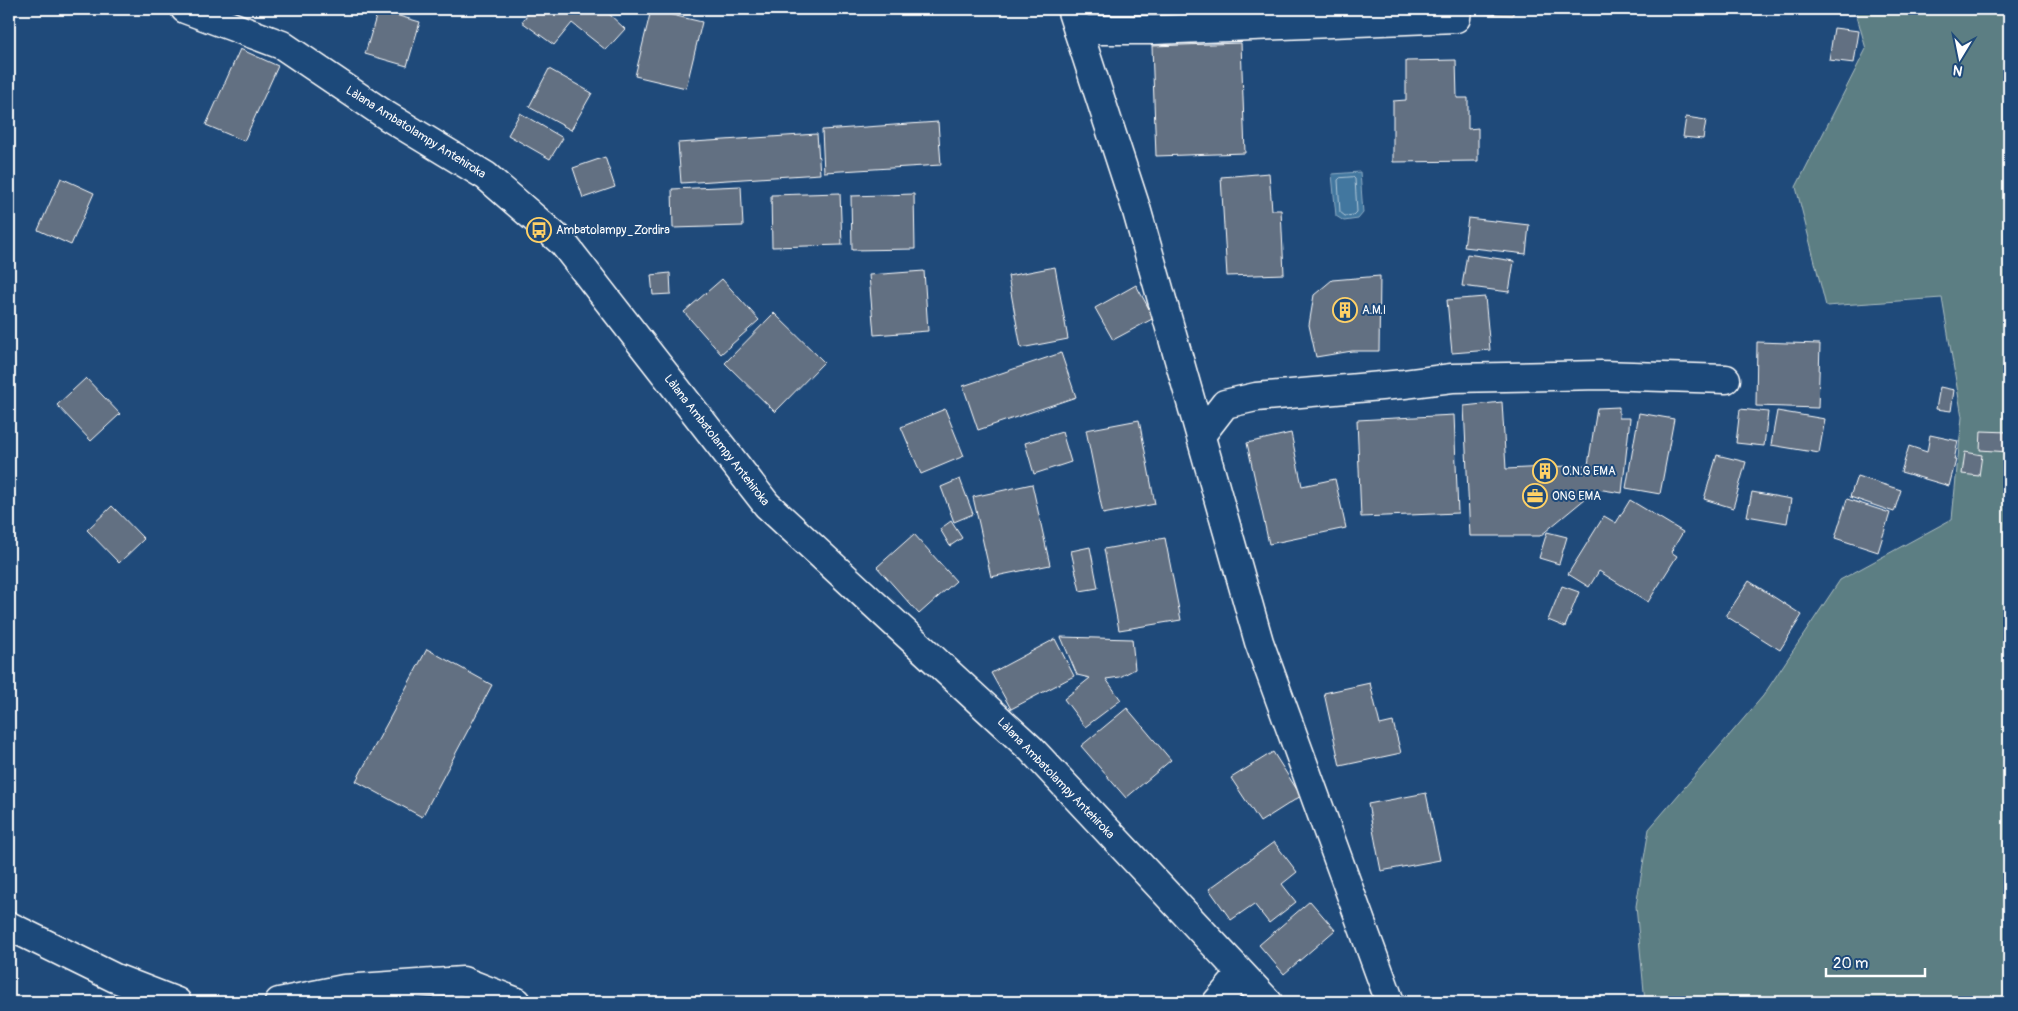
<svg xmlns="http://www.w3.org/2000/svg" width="2018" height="1011" font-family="Pangolin,sans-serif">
	<rect width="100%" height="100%" fill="#1f4a7a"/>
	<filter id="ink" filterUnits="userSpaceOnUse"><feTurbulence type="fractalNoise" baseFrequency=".02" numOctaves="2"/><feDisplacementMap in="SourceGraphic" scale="10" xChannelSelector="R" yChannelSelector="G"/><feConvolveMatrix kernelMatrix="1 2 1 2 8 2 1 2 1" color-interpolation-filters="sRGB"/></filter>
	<g filter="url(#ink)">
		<polygon fill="#5b7e83" stroke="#adbec1" points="1855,9 2009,9 2009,1002 1645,1002 1636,906 1649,829 1763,696 1840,580 1952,519 1962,417 1942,298 1826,306 1796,187 1866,49"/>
		<polygon fill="#42779f" stroke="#8eadc5" points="1360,172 1363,213 1358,219 1344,221 1336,216 1332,174"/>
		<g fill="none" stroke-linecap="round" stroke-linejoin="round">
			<polygon stroke="#b3c9d9" stroke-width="1" points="1353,177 1355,179 1357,212 1354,215 1345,216 1340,212 1338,180 1340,178"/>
		</g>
		<g fill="#627082" stroke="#fff">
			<polygon points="531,9 573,9 575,10 576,9 609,9 607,12 625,29 606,50 572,23 554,45 522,22"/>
			<polygon points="1471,9 1513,9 1513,15 1471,13"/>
			<polygon points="378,10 420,22 407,66 365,54"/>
			<polygon points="651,10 702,22 686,88 635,76"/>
			<polygon points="1834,28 1859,31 1854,63 1829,60"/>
			<polygon points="1241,43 1245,153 1156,156 1152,46"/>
			<polygon points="240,49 278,66 244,141 206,125"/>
			<polygon points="1456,60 1457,98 1468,98 1468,129 1478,128 1478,161 1393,162 1393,101 1406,100 1406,61"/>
			<polygon points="549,69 592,93 571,130 529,107"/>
			<polygon points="520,113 563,138 550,159 508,135"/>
			<polygon points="1686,117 1706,120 1703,139 1683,137"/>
			<polygon points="938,122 941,165 824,172 822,130"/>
			<polygon points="817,134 820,174 681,183 678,143"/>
			<polygon points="605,157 615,187 583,198 573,168"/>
			<polygon points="1269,173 1272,210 1281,210 1284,274 1227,276 1221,177"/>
			<polygon points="61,178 94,193 71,245 38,230"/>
			<polygon points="741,186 743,226 673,228 672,189"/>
			<polygon points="840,193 842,245 772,247 771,195"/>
			<polygon points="914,194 915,249 852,250 851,196"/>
			<polygon points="1468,218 1529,225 1526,254 1464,247"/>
			<polygon points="1467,254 1514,261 1509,292 1462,286"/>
			<polygon points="1055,267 1068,339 1021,348 1008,276"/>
			<polygon points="924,271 928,331 874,335 869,275"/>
			<polygon points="670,273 671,294 653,295 651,275"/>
			<polygon points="1380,276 1379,351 1352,351 1316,357 1309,325 1314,295 1332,280"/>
			<polygon points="722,279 759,320 721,354 684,312"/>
			<polygon points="1136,285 1154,318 1113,340 1095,308"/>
			<polygon points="1485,297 1490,350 1452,353 1447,300"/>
			<polygon points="774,313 824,362 775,412 725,363"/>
			<polygon points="1757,342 1820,344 1818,408 1756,406"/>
			<polygon points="1061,353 1076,397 978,430 963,386"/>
			<polygon points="86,378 120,414 91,441 57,405"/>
			<polygon points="1940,387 1954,390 1951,411 1936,409"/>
			<polygon points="1502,402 1506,469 1588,465 1597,408 1619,407 1619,418 1630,418 1622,493 1597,489 1540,536 1470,536 1464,406"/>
			<polygon points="945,409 964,456 921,474 901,427"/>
			<polygon points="1740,409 1768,412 1764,446 1736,443"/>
			<polygon points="1777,411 1825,419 1819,453 1771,445"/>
			<polygon points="1639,413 1674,419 1660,494 1626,488"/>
			<polygon points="1454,415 1458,513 1361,517 1357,420"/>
			<polygon points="1139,420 1155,504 1103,514 1086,430"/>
			<polygon points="1981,431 2009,432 2009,452 1980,450"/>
			<polygon points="1062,432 1071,462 1034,474 1025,443"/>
			<polygon points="1291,433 1302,486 1335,479 1346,528 1269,544 1247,443"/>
			<polygon points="1930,435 1958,441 1954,460 1956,460 1949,486 1901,472 1909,446 1927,452"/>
			<polygon points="1965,452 1982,455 1979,476 1962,474"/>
			<polygon points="1717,455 1746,462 1733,508 1704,499"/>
			<polygon points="1857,476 1901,490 1894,512 1850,497"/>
			<polygon points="960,479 973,514 954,522 941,487"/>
			<polygon points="1032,484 1050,565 991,577 973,497"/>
			<polygon points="1752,492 1791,499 1787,523 1747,516"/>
			<polygon points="1847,499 1890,513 1878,552 1835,538"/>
			<polygon points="1630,500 1683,532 1671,552 1677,556 1648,602 1599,571 1589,587 1568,574 1604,516 1616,523"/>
			<polygon points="112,506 144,539 119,563 87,530"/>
			<polygon points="951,521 962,538 950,546 940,529"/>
			<polygon points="1547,532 1567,537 1559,564 1539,558"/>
			<polygon points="914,534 956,581 919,614 877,567"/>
			<polygon points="1165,538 1181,620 1119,630 1104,549"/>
			<polygon points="1090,547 1098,588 1080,591 1071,551"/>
			<polygon points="1749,581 1802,615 1780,650 1726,616"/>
			<polygon points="1562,586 1579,592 1565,627 1548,620"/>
			<polygon points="1061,637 1132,639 1135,669 1120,677 1106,679 1121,700 1085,727 1064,699 1090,678 1077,675"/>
			<polygon points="1055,639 1074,676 1011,709 991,673"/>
			<polygon points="427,649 492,685 422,817 356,781"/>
			<polygon points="1370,683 1380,725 1393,722 1401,753 1340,766 1324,693"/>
			<polygon points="1127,708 1171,760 1126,798 1081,746"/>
			<polygon points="1273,752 1301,796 1260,822 1231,778"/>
			<polygon points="1426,793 1440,860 1381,871 1368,804"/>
			<polygon points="1274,842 1297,872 1282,884 1296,902 1269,923 1254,904 1231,920 1209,889"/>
			<polygon points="1310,901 1335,930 1284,974 1259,945"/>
		</g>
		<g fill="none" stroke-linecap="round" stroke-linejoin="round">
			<defs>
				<g id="minor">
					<polyline points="1071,9 1136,208 1259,642 1390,1002"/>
					<polyline points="1078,30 1154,30 1456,18 1457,9"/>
					<polyline points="1201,435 1225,404 1256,397 1404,384 1452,378 1601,375 1726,379"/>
					<polyline points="9,926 115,978 177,1002"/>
					<polyline points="279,1002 344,989 463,981 517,1002"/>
					<polyline points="1217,1002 1241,974"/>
				</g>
				<polyline id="tertiary" points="185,9 282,45 387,116 486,176 563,243 767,505 1031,749 1268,1002"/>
			</defs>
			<use href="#minor" stroke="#fff" stroke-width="31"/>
			<use href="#tertiary" stroke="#fff" stroke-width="31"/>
			<use href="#minor" stroke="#1f4a7a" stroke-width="28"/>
			<use href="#tertiary" stroke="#1f4a7a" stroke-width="28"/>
		</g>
	</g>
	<defs>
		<symbol id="bus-ring" viewBox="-11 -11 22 22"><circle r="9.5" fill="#1f4a7a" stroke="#ffd166" stroke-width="1.5"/><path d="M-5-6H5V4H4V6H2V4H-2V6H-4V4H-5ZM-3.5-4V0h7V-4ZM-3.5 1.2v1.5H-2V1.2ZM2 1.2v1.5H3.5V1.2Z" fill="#ffd166"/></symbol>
		<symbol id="building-ring" viewBox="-11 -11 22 22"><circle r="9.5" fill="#1f4a7a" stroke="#ffd166" stroke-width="1.5"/><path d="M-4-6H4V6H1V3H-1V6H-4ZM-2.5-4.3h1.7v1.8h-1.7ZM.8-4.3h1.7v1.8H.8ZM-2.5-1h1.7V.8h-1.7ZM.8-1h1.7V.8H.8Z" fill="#ffd166"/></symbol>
		<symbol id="office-ring" viewBox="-11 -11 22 22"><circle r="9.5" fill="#1f4a7a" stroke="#ffd166" stroke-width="1.5"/><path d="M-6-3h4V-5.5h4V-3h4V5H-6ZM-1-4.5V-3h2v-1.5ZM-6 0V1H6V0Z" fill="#ffd166"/></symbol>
	</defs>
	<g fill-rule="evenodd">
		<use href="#bus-ring" x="525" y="216" width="28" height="28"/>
		<use href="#building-ring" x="1331" y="296" width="28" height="28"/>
		<use href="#building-ring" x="1531" y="457" width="28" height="28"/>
		<use href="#office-ring" x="1521" y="482" width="28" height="28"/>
	</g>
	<g text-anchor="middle" stroke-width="4" stroke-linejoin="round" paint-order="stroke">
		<g font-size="12" fill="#fff" stroke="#1f4a7a">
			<text transform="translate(416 132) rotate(32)" y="4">Làlana Ambatolampy Antehiroka</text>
			<text transform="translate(717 440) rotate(52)" y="4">Làlana Ambatolampy Antehiroka</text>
			<text transform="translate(1056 778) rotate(46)" y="4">Làlana Ambatolampy Antehiroka</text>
		</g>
		<g font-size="12" fill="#fff" stroke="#1f4a7a" text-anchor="start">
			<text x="556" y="234">Ambatolampy_Zordira</text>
			<text x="1362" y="314">A.M.I</text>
			<text x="1562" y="475">O.N.G EMA</text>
			<text x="1552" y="500">ONG EMA</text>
		</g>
	</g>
	<rect width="2018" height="1011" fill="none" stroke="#1f4a7a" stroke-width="30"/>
	<rect x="15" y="15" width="1988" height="981" fill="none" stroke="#fff" stroke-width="2" filter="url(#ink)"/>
	<g transform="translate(1960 58) rotate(190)" stroke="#1f4a7a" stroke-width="4" paint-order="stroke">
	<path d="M0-4L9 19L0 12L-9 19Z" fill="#ffffff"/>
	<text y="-8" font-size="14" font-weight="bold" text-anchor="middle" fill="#ffffff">N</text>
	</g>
	<path d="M1826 968v8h99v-8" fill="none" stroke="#ffffff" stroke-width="2.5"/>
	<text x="1833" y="968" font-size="15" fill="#ffffff" stroke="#1f4a7a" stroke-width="4" paint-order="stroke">20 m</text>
</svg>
